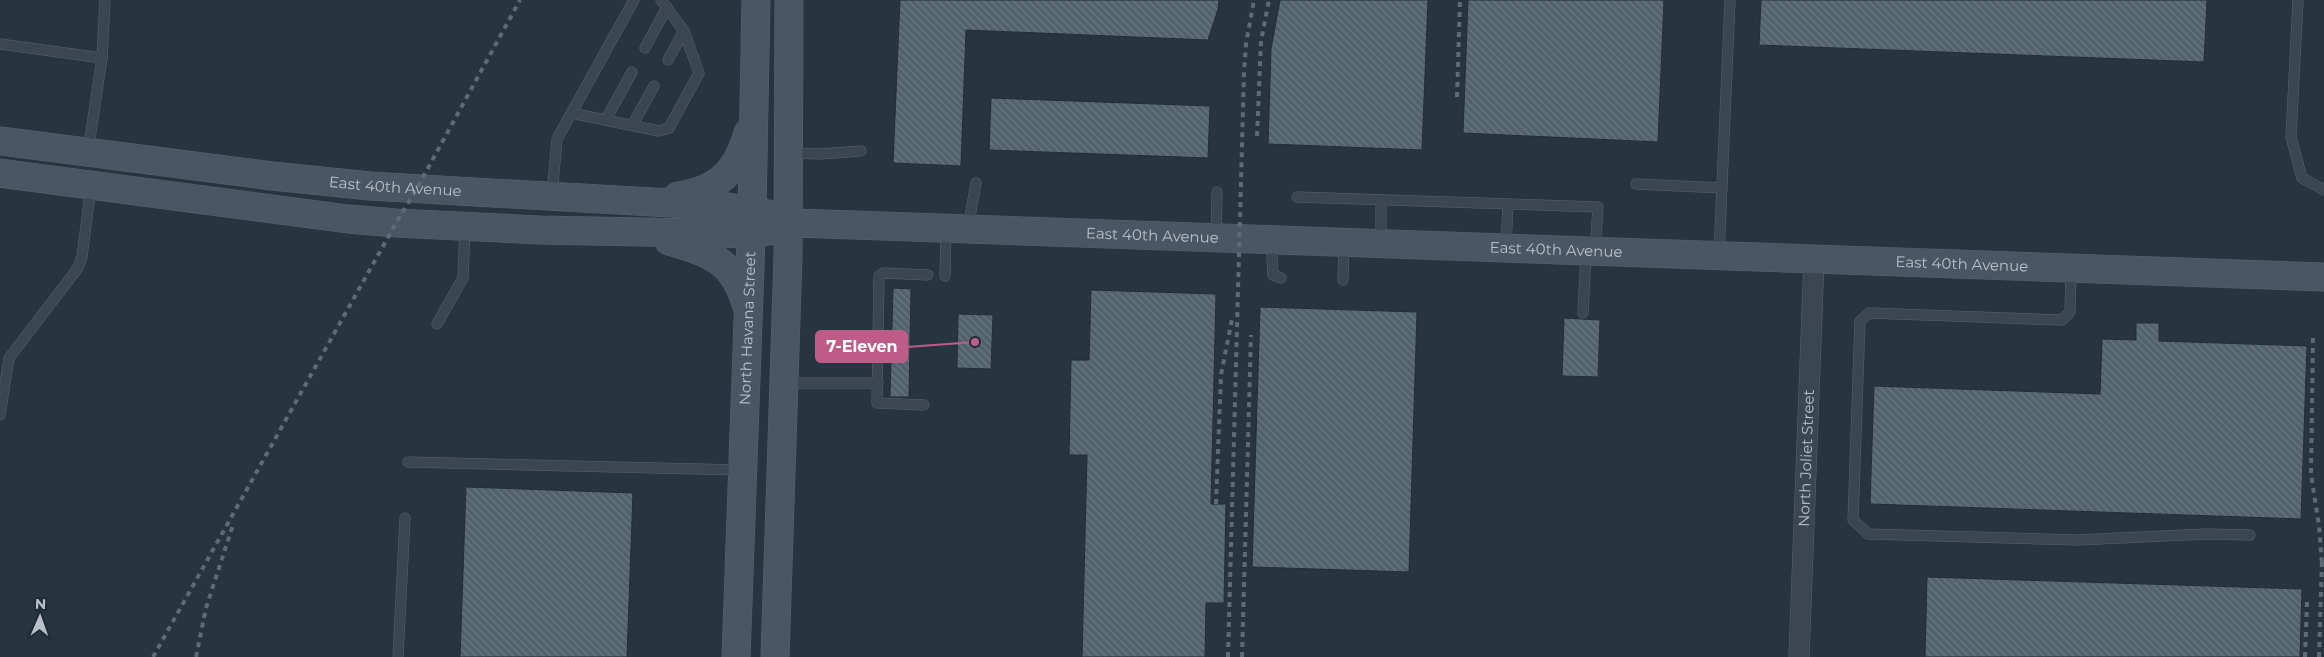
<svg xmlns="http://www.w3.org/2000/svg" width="2324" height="657" font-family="Montserrat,sans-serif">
	<defs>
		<pattern id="building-back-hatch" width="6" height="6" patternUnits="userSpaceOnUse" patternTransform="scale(1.25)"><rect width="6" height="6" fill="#52626d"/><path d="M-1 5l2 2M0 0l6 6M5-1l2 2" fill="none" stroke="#697780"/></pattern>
	</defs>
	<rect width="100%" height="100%" fill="#273540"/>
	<g fill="url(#building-back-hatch)" stroke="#222d37">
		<polygon points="900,0 1219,0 1218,9 1208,40 966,30 961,166 893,163"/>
		<polygon points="1280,0 1428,0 1422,150 1268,144 1271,49"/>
		<polygon points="1468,0 1664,0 1658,142 1463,133"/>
		<polygon points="1761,0 2207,0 2204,62 1759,45"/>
		<polygon points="991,98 1210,106 1208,158 989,150"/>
		<polygon points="893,288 911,289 909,397 890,397"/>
		<polygon points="1091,290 1216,294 1211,504 1226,504 1224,603 1206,603 1205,657 1082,657 1087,455 1069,455 1071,360 1089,360"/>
		<polygon points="1260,307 1417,312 1409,572 1252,567"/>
		<polygon points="958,314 993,315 991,369 957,368"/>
		<polygon points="1564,318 1600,320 1598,377 1562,376"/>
		<polygon points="2136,323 2159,323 2159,341 2307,346 2301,519 1870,504 1874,386 2100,394 2102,339 2136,340"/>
		<polygon points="466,487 633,493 627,657 460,657"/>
		<polygon points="1927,577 2302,589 2300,657 1925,657"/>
	</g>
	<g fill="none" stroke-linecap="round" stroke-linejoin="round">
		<defs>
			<g id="lane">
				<polyline points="2298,0 2291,137 2302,178 2324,190"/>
				<polyline points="0,44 102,58"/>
				<polyline points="645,48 667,7"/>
				<polyline points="668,60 684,31"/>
				<polyline points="571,113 659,131 669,128 699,73 684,31 661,0"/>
				<polyline points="606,119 632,72"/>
				<polyline points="633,124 654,86"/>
				<polyline points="88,152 102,58 105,0"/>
				<polyline points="789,153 821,154 861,151"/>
				<polyline points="1636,184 1722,188"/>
				<polyline points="552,195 557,139 634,0"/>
				<polyline points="1297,197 1598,207 1595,251"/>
				<polyline points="968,228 976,183"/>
				<polyline points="1216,238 1217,192"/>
				<polyline points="1271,242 1273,275 1281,278"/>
				<polyline points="1381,242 1381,200"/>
				<polyline points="1506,246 1508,205"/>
				<polyline points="1719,255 1730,0"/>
				<polyline points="2071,269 2070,312 2062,320 1869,313 1860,321 1853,520 1868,534 2077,540 2206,534 2250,535"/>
				<polyline points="945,276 946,230"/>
				<polyline points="1343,280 1344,244"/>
				<polyline points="1583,313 1586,253"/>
				<polyline points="437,324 463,278 465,228"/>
				<polyline points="785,383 878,383"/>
				<polyline points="924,405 877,403 879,276 884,273 928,275"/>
				<polyline points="0,415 9,358 78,268 82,257 91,186"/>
				<polyline points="408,462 741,470"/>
				<polyline points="398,657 405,518"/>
			</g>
			<g id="street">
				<path id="s1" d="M1799,657L1814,259"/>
			</g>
			<g id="secondary">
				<path id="s2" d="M0,141L272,176L370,186L722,206L773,215L788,223"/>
				<path id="s3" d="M0,173L348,219L396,223L539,230L751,234L774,230L788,223L825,224L2324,277"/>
				<path d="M678,196C719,190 737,171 748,133"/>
				<path d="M669,241C709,252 734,261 746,304"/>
				<path id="s4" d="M736,657L752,210L756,0"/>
				<polyline points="775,657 788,257 789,0"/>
			</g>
		</defs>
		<use href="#lane" stroke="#59646d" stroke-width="11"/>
		<use href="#street" stroke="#59646d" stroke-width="21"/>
		<use href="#secondary" stroke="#59646d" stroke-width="29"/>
		<use href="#lane" stroke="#3b4650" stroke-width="10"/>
		<use href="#street" stroke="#3b4650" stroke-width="20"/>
		<use href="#secondary" stroke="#4a5663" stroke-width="28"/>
		<g stroke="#5e6b77" stroke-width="4" stroke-dasharray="5 5" stroke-linecap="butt">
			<polyline points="1457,97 1460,0"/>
			<polyline points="1257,136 1261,41 1269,0"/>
			<polyline points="2313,338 2311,474 2319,526 2322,565"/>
			<polyline points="1216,504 1221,375 1232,319"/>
			<polyline points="153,657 396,223 416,190 520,0"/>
			<polyline points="196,657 206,608 233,525"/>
			<polyline points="1228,657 1244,72 1246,44 1254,0"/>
			<polyline points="1242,657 1251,335"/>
			<polyline points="2305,657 2307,602"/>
			<polyline points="2319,657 2322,560"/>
		</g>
	</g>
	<g text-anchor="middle" stroke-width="5" stroke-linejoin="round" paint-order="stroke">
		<g font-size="15" fill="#b8c1ca" stroke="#202b35">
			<text dy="5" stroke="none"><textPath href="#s2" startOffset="398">East 40th Avenue</textPath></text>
			<text dy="5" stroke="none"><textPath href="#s3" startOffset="1158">East 40th Avenue</textPath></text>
			<text dy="5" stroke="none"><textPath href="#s3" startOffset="1562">East 40th Avenue</textPath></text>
			<text dy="5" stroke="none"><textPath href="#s3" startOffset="1968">East 40th Avenue</textPath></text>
			<text dy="5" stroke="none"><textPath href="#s4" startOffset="329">North Havana Street</textPath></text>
			<text dy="5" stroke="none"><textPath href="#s1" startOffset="199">North Joliet Street</textPath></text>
		</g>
	</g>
	<path fill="none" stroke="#be5c87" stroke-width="2" d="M975 342L907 347"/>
	<circle fill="#be5c87" stroke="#202b35" stroke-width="2" cx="975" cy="342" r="5"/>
	<rect fill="#be5c87" stroke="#be5c87" stroke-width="2" x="816" y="331" width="91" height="31" rx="5"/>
	<g font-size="16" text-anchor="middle" font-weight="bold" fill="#fff">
		<text x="862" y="352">7-Eleven</text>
	</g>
	<g transform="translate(40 617) rotate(2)" stroke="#202b35" stroke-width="4" paint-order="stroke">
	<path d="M0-4L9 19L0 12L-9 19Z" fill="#b8c1ca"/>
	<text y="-8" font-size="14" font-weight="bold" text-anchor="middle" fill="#b8c1ca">N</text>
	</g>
</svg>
